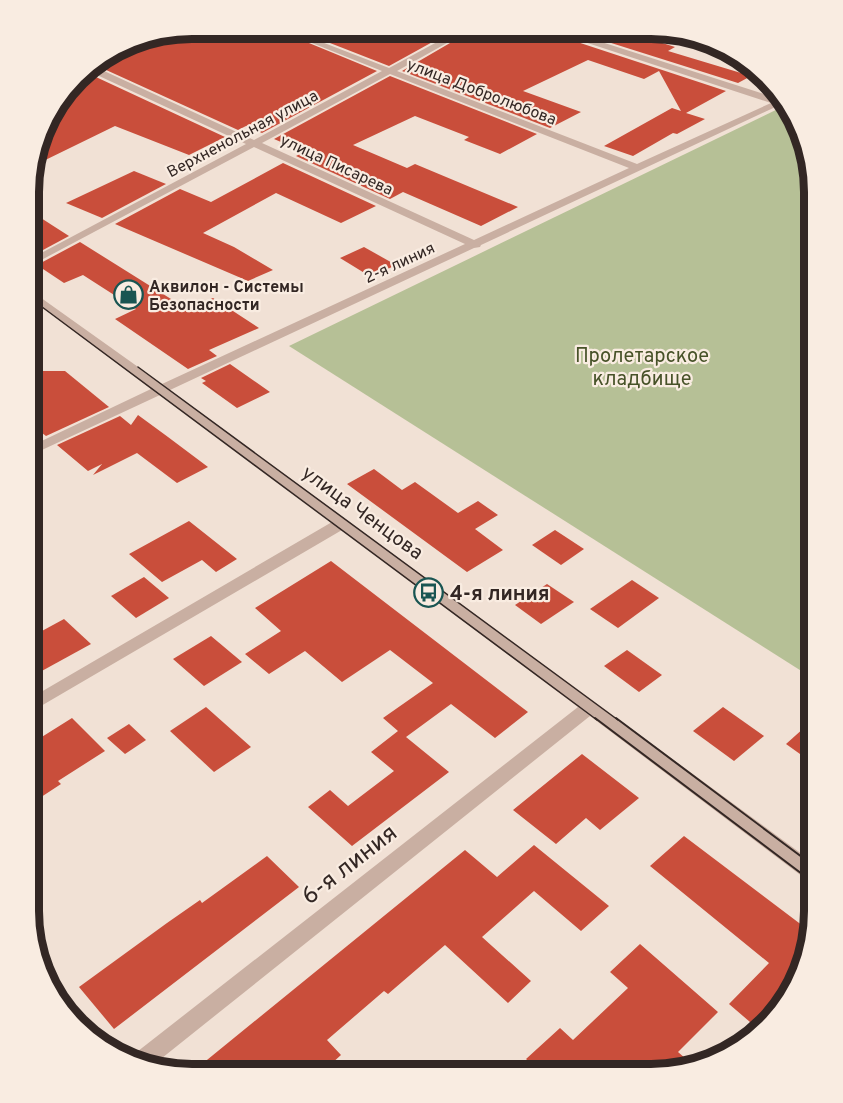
<svg xmlns="http://www.w3.org/2000/svg" width="843" height="1103" font-family="Overpass,sans-serif">
	<rect width="100%" height="100%" fill="#f1e1d5"/>
	<polygon fill="#b6c096" points="786,105 797,119 814,192 814,679 289,346"/>
	<g fill="#c94e3b">
		<polygon points="192,28 275,29 377,71 262,133 246,126 238,130 93,64 139,37"/>
		<polygon points="294,29 456,29 389,66"/>
		<polygon points="474,29 551,30 553,34 726,91 686,113 705,119 677,134 673,133 633,156 604,146 672,108 681,111 659,71 644,79 588,60 523,91 581,112 550,128 402,71"/>
		<polygon points="570,30 621,30 675,47 668,51 751,76 738,83"/>
		<polygon points="83,71 225,137 189,155 115,126 31,167 50,111"/>
		<polygon points="390,76 537,134 500,154 464,140 469,137 415,116 353,145 407,168 415,164 518,207 481,226 403,192 390,199 296,156 304,152 274,139"/>
		<polygon points="283,163 376,206 341,223 276,193 203,233 234,247 273,270 248,281 115,224 180,189 211,202"/>
		<polygon points="134,171 166,184 102,218 66,203"/>
		<polygon points="30,211 69,236 30,257"/>
		<polygon points="80,242 187,309 213,298 259,328 209,350 217,356 188,369 115,319 136,309 83,275 64,283 37,265"/>
		<polygon points="364,247 396,265 371,277 340,258"/>
		<polygon points="230,364 270,392 237,408 202,383 206,381 201,378"/>
		<polygon points="30,371 65,371 109,407 46,436 29,423"/>
		<polygon points="138,415 168,437 208,467 177,483 137,453 93,475 102,464 88,471 57,445 120,416 131,425"/>
		<polygon points="374,469 402,490 415,482 458,513 478,501 498,515 475,529 503,550 467,572 347,484"/>
		<polygon points="189,521 237,559 216,572 202,560 162,582 129,554"/>
		<polygon points="555,530 584,549 561,565 532,545"/>
		<polygon points="331,561 528,712 495,738 451,704 406,737 449,772 352,846 308,807 330,790 348,806 394,771 371,752 398,731 383,718 433,683 390,650 342,682 305,651 269,674 245,654 281,631 255,608"/>
		<polygon points="144,577 169,598 136,618 111,596"/>
		<polygon points="632,580 659,598 618,628 590,609"/>
		<polygon points="547,584 574,602 541,624 515,605"/>
		<polygon points="64,619 91,644 29,678 29,638"/>
		<polygon points="211,636 242,662 204,686 173,659"/>
		<polygon points="627,650 662,675 639,692 604,666"/>
		<polygon points="206,707 251,747 214,772 170,731"/>
		<polygon points="723,707 764,736 734,761 693,731"/>
		<polygon points="72,718 105,751 58,781 61,784 29,805 29,745"/>
		<polygon points="814,719 814,764 786,744"/>
		<polygon points="129,724 146,740 125,754 107,738"/>
		<polygon points="582,754 639,798 600,830 586,818 556,844 513,810"/>
		<polygon points="684,836 811,932 787,1002 757,1028 729,1004 769,963 650,866"/>
		<polygon points="534,845 609,906 581,931 534,891 482,937 531,981 508,1003 445,945 388,994 384,991 327,1040 341,1055 320,1074 191,1073 465,850 497,877"/>
		<polygon points="267,856 299,887 114,1029 79,987 167,923 200,900 202,903"/>
		<polygon points="640,944 718,1012 678,1052 693,1065 651,1074 542,1074 526,1059 560,1028 573,1040 628,988 610,972"/>
	</g>
	<g fill="none" stroke-linecap="round" stroke-linejoin="round">
		<path fill="#c9afa2" fill-rule="evenodd" d="M277,29H288L389,68L461,29H472L397,71L637,164L771,103L554,32L553,30H564L780,99L784,103L481,245L480,247L474,248L170,390L814,863V882L807,880L590,716L152,1066L132,1058L133,1055L578,707L342,530L29,713V699L332,522L160,395L29,456V447L151,389L30,298V290L162,384L465,244L254,147L30,266V259L246,144L84,69L91,65L254,140L382,71ZM390,74L629,168L474,240L262,143Z"/>
		<g stroke="#332724" stroke-width="1.5">
			<polyline points="30,298 597,720"/>
			<polyline points="138,367 618,720"/>
		</g>
		<g stroke="#332724" stroke-width="2">
			<polyline points="595,718 814,883"/>
			<polyline points="616,718 814,866"/>
		</g>
	</g>
	<defs>
		<symbol id="shop-ring" viewBox="-11 -11 22 22"><circle r="9.5" fill="#f9ece1" stroke="#195552" stroke-width="1.5"/><path d="M-5-2.5h2.3a2.7 3.5 0 0 1 5.4 0H5L5.5 6h-11ZM-1.5-2.5h3a1.5 2.3 0 0 0-3 0Z" fill="#195552"/></symbol>
		<symbol id="bus-ring" viewBox="-11 -11 22 22"><circle r="9.5" fill="#f9ece1" stroke="#195552" stroke-width="1.5"/><path d="M-5-6H5V4H4V6H2V4H-2V6H-4V4H-5ZM-3.5-4V0h7V-4ZM-3.5 1.2v1.5H-2V1.2ZM2 1.2v1.5H3.5V1.2Z" fill="#195552"/></symbol>
	</defs>
	<g fill-rule="evenodd">
		<use href="#shop-ring" x="112" y="278" width="33" height="33"/>
		<use href="#bus-ring" x="412" y="576" width="33" height="33"/>
	</g>
	<g text-anchor="middle" stroke-width="4.5" stroke-linejoin="round" paint-order="stroke">
		<g font-size="16" fill="#332724" stroke="#f9ece1">
			<text transform="translate(482 91) rotate(21)" y="6">улица Добролюбова</text>
			<text transform="translate(242 133) rotate(-28)" y="6">Верхненольная улица</text>
			<text transform="translate(337 164) rotate(25)" y="6">улица Писарева</text>
			<text transform="translate(399 262) rotate(-25)" y="6">2-я линия</text>
		</g>
		<g font-size="16" font-weight="bold" fill="#332724" stroke="#f9ece1" text-anchor="start">
			<text x="149" y="292">Аквилон - Системы<tspan x="149" dy="18">Безопасности</tspan></text>
		</g>
		<g font-size="20" fill="#475228" stroke="#f9ece1">
			<text x="642" y="362">Пролетарское<tspan x="642" dy="23">кладбище</tspan></text>
		</g>
		<g font-size="20" fill="#332724" stroke="#f9ece1">
			<text transform="translate(363 512) rotate(36)" y="7">улица Ченцова</text>
		</g>
		<g font-size="20" font-weight="bold" fill="#332724" stroke="#f9ece1" text-anchor="start">
			<text x="450" y="600">4-я линия</text>
		</g>
		<g font-size="24" fill="#332724" stroke="#f9ece1">
			<text transform="translate(349 864) rotate(-38)" y="8">6-я линия</text>
		</g>
	</g>
	<path d="M0 0H843V1103H0ZM192 39H651A153 153 0 0 1 804 192V911A153 153 0 0 1 651 1064H192A153 153 0 0 1 39 911V192A153 153 0 0 1 192 39Z" fill="#f9ece1" fill-rule="evenodd"/>
	<path fill="none" stroke="#332724" stroke-width="8" d="M192 39H651A153 153 0 0 1 804 192V911A153 153 0 0 1 651 1064H192A153 153 0 0 1 39 911V192A153 153 0 0 1 192 39Z"/>
</svg>
